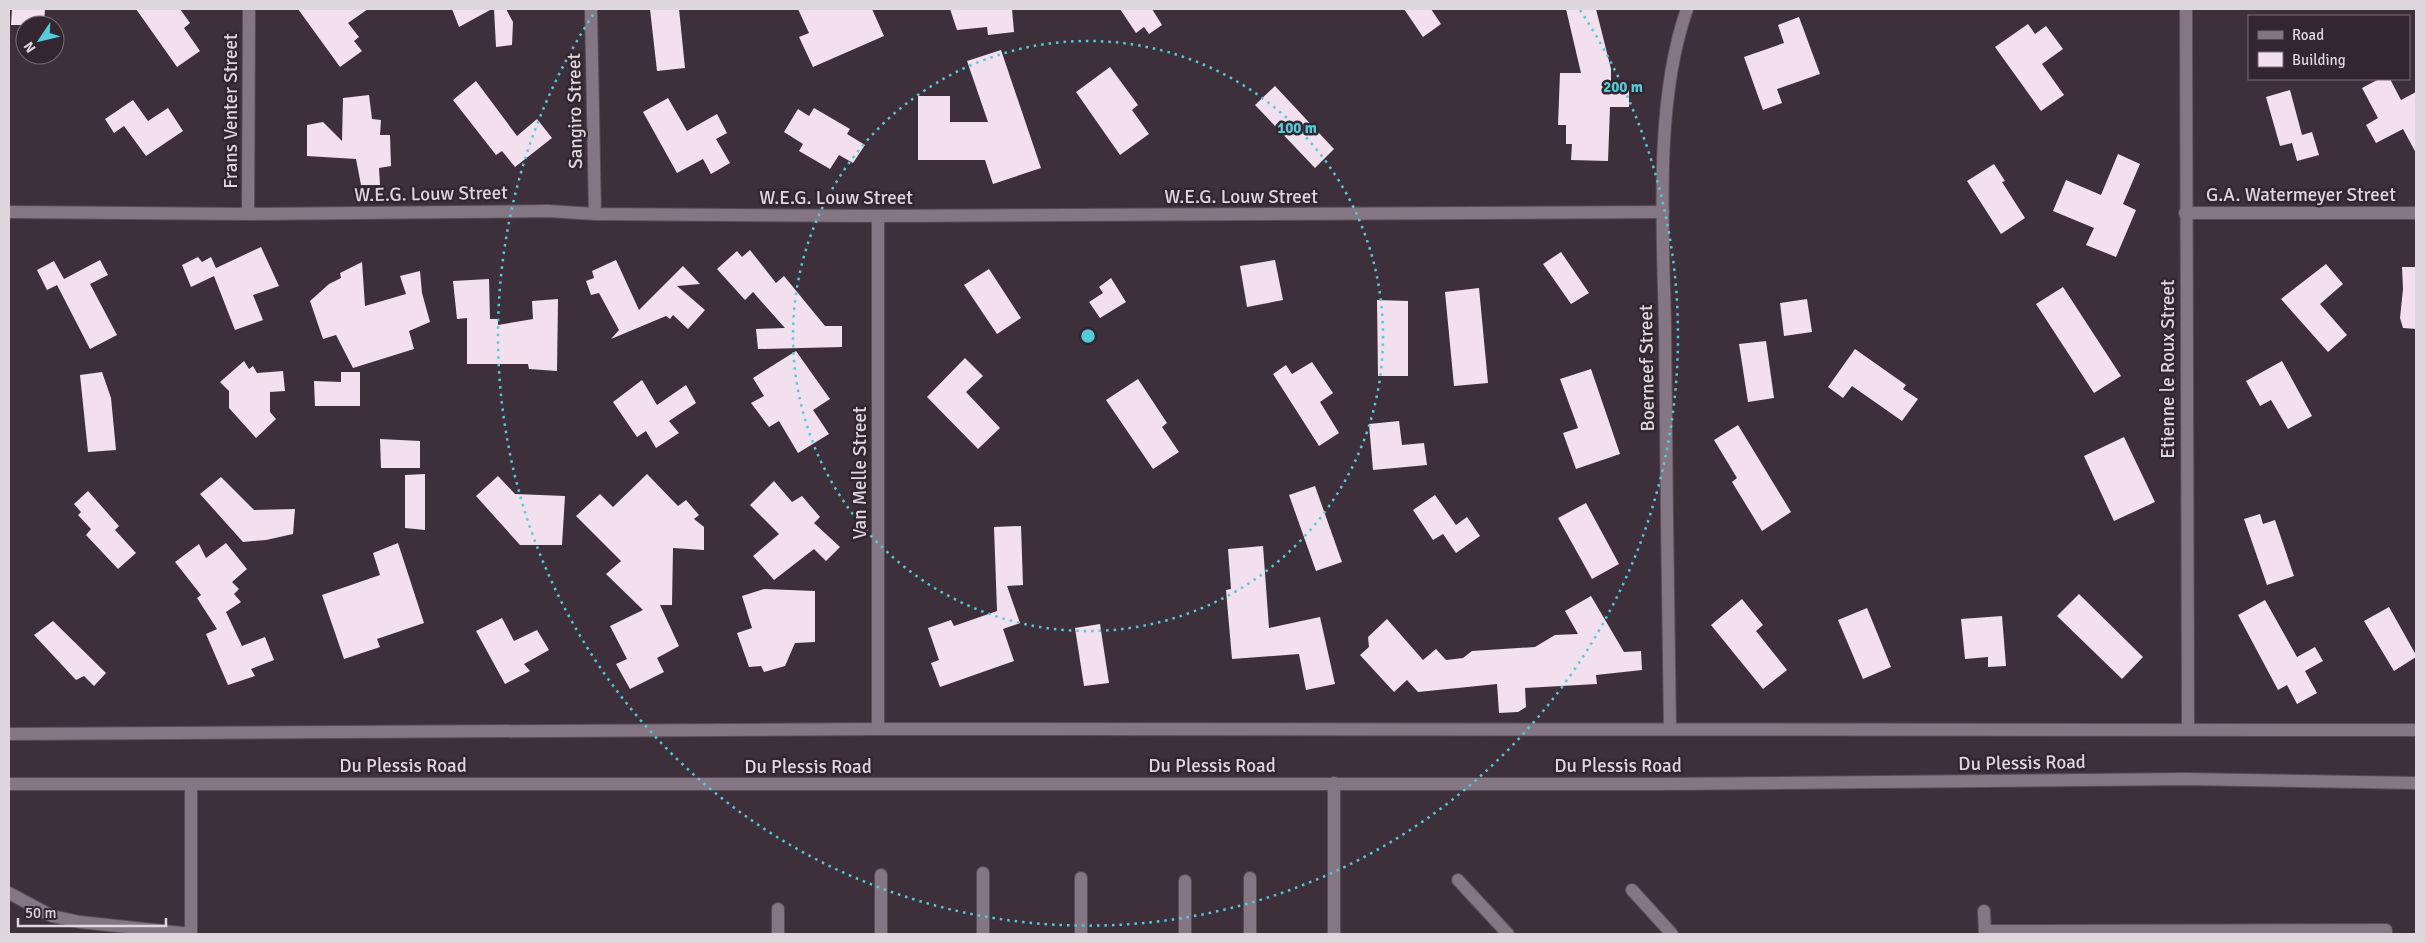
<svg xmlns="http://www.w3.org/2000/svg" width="2425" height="943" font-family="Signika,sans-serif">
	<rect width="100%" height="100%" fill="#3d303b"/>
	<g fill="#f2e0ef">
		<polygon points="12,9 45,9 44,25 11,25"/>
		<polygon points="136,9 180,9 190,23 184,28 200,51 177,67"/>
		<polygon points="298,9 368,9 348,23 359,37 354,41 362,51 340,67"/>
		<polygon points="452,9 492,9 459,27"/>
		<polygon points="494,9 506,9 513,22 512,45 496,47"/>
		<polygon points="650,9 679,9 685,68 657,71"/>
		<polygon points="798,9 872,9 884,36 813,67 799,37 809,33"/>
		<polygon points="950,9 1012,9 1014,32 988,35 987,27 957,30"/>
		<polygon points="1120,9 1152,9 1162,25 1149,34 1144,27 1136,33"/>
		<polygon points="1404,9 1431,9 1441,24 1423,37"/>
		<polygon points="1566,9 1596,9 1611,69 1611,86 1629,86 1629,107 1610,107 1608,161 1571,160 1572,144 1566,144 1566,125 1558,125 1560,73 1581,73"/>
		<polygon points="1799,17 1820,74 1777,89 1782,103 1763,110 1744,57 1784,43 1778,25"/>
		<polygon points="2028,24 2035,34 2046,26 2063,49 2042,64 2064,95 2041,111 1995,47"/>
		<polygon points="1001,50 1041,168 993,184 985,160 918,160 918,96 950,96 950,122 988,122 967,61"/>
		<polygon points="1110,67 1138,105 1132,110 1149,134 1120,155 1076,92"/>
		<polygon points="2379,79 2390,79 2401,100 2416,92 2416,153 2403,129 2376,143 2366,125 2378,118 2362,88"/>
		<polygon points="476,81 517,136 537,119 552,138 515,167 502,151 496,155 453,100"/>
		<polygon points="1275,86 1334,149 1315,168 1255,105"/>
		<polygon points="2290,90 2302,135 2312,132 2319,155 2297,161 2292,143 2280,146 2266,97"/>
		<polygon points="369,95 372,119 381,120 380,135 390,135 391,166 379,168 380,185 361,185 356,159 307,156 307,125 323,122 342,141 343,98"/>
		<polygon points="668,98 687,131 717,114 727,133 716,139 730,163 711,174 703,159 677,173 643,112"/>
		<polygon points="133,100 148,121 168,108 183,131 146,156 124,126 114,133 105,119"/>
		<polygon points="814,108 850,129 847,134 865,145 853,163 839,155 830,169 799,151 803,144 784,132 798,109 809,116"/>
		<polygon points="2118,154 2140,164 2123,204 2136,210 2116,257 2086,245 2094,228 2053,211 2066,180 2101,195"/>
		<polygon points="1994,164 2005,181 2002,182 2025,218 2001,234 1967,181"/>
		<polygon points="261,247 279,286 253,295 263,320 235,330 214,276 191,287 182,265 198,257 202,262 211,257 216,268"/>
		<polygon points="750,250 776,283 784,276 825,326 842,326 842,347 758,349 756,329 785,328 753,292 745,300 717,269 737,251 742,257"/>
		<polygon points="1561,252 1589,293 1571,304 1543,264"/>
		<polygon points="100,260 108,275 90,284 117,335 90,349 57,285 47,290 37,270 54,261 64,279"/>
		<polygon points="616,260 639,310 683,266 700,284 677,286 705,310 688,329 673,315 670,319 666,316 611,339 619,330 599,293 591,295 586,281 594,278 592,271"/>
		<polygon points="1275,260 1283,300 1247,307 1240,266"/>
		<polygon points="362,262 365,306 406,294 400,276 420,271 422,293 430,322 409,331 414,349 353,368 336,335 323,339 310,301 329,284 341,278 340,273"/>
		<polygon points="2326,264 2343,284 2320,304 2347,335 2328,352 2281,299"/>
		<polygon points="2402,267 2416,267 2416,329 2403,328 2400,318 2403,289"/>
		<polygon points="989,269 1021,318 997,334 964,285"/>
		<polygon points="1111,278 1126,302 1100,318 1089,302 1103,293 1099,287"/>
		<polygon points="489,279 490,319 498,319 498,325 533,319 532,301 558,299 557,371 529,369 528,364 467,364 467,318 457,319 453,281"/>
		<polygon points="2063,287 2121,376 2094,393 2036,304"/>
		<polygon points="1479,288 1488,383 1454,386 1445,292"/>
		<polygon points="1807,299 1812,332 1784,336 1780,303"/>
		<polygon points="1377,300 1408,301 1408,376 1378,376"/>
		<polygon points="1766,341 1774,398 1748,402 1739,344"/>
		<polygon points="1855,349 1906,385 1903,389 1918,399 1902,421 1852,386 1843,398 1828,387"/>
		<polygon points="796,351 830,399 813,410 829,434 798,453 779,421 769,427 751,403 764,396 753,378"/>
		<polygon points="965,358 983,376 966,392 1000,428 978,449 927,397"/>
		<polygon points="244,361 249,369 253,366 257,373 283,371 285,391 270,392 270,412 276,419 256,438 229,408 229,391 220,382"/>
		<polygon points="2282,361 2312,416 2288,429 2271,400 2260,406 2246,381"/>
		<polygon points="1312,362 1333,393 1320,402 1339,433 1319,446 1273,374 1286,365 1292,374"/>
		<polygon points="1591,369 1620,454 1576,469 1563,433 1578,428 1560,379"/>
		<polygon points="102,372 111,398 116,450 88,452 80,375"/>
		<polygon points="341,372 360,372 360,406 315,406 314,381 341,382"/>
		<polygon points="1138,379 1167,423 1162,427 1179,452 1153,469 1106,400"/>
		<polygon points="642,380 657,405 686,385 696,403 669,421 679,433 656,448 646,431 637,437 613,402"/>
		<polygon points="1399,421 1402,445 1424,443 1427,465 1373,470 1369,424"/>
		<polygon points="1738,425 1791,512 1762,531 1732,482 1737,478 1714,440"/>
		<polygon points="2124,437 2155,502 2114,521 2084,456"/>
		<polygon points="380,439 420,441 420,468 381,468"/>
		<polygon points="425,474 425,530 405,528 405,475"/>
		<polygon points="647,474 678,506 686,500 699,515 694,519 704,527 704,550 673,548 672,605 660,605 679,646 657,658 664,672 630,689 616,664 627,659 610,626 643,610 606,574 621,561 576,516 600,494 613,507"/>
		<polygon points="498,476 515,494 565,496 562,545 520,545 476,496"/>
		<polygon points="221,477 254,510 295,509 293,534 266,540 243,542 200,494"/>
		<polygon points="774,481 792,502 802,496 820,517 814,523 840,547 826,561 814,549 774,580 753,556 779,534 750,505"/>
		<polygon points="1315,486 1342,562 1316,571 1289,495"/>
		<polygon points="88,491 119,526 115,530 136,553 118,569 86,535 91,529 78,515 81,512 74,504"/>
		<polygon points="1435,495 1456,525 1467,517 1480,536 1456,553 1443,534 1433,540 1413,510"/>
		<polygon points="1586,503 1619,564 1592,579 1558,518"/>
		<polygon points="2260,514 2263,524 2275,520 2294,576 2267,585 2244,519"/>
		<polygon points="1021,526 1023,585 1007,586 1020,623 1003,629 1014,661 940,687 931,663 939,660 928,628 951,620 954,626 997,611 994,527"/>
		<polygon points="226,543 247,569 232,582 239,589 234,594 241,602 226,612 242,646 265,637 274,660 251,669 255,676 228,685 206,634 217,629 197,598 201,595 175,562 199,544 206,558"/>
		<polygon points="398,543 424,623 377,639 380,647 344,659 322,595 380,575 373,553"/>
		<polygon points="1263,546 1269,628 1320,617 1335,684 1306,690 1299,654 1232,659 1226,590 1231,589 1228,549"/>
		<polygon points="764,589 815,591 815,642 795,643 785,666 764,672 761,666 749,667 737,633 752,628 742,596"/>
		<polygon points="2079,594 2143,657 2122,679 2057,616"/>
		<polygon points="1591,596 1624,652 1641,651 1642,670 1596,675 1597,684 1525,688 1526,707 1518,712 1499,713 1497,684 1418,692 1407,680 1394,692 1360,655 1369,647 1368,637 1387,619 1423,660 1436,649 1446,660 1463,658 1472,651 1535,647 1555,635 1578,634 1565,611"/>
		<polygon points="1742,599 1763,625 1756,631 1787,670 1763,689 1711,625"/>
		<polygon points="2265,600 2297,657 2315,647 2323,661 2305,671 2317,693 2297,704 2287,685 2278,690 2238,615"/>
		<polygon points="2389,607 2416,655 2416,657 2394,671 2364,621"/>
		<polygon points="1867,608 1891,667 1863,679 1838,620"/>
		<polygon points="2002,616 2006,666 1988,667 1988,657 1965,659 1961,619"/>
		<polygon points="502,618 514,641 537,630 549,650 524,664 530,671 505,684 476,631"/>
		<polygon points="53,621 106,673 94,686 84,676 76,680 34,635"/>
		<polygon points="1100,624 1109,683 1084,686 1075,628"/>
	</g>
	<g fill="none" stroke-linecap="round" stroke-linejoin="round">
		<defs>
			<g id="street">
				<polyline points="591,9 595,214"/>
				<polyline points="2186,9 2188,728"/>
				<polyline points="9,212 248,214 548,211 595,214 878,216 1663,212"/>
				<polyline points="2185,213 2416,213"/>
				<polyline points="248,214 249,9"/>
				<polyline points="878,729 878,216"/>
				<path d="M1670,729C1668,595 1666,462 1665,328C1663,228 1654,103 1687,9"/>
				<polyline points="9,734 878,729 2416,730"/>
				<polyline points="191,784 191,934"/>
				<polyline points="983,873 983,934"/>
				<polyline points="1081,878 1081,934"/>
				<polyline points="1458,880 1508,934"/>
				<polyline points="1632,890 1672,934"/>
				<polyline points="9,893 52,916 80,922 191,934"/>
				<polyline points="778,909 778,934"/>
				<polyline points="1984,911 1985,934"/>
				<polyline points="1985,931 2386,930 2386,934"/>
				<polyline points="881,934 881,875"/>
				<polyline points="1185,934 1185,881"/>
				<polyline points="1250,934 1250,878"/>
				<polyline points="1334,934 1334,783"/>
			</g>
			<polyline id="secondary" points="9,784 1664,784 2185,779 2416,783"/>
		</defs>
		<use href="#street" stroke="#584d57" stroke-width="14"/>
		<use href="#secondary" stroke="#584d57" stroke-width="14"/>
		<use href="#street" stroke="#857683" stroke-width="12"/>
		<use href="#secondary" stroke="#857683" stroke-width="12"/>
	</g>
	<g fill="none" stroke="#53cbdb" stroke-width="2.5" stroke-dasharray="2.5 5">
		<circle cx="1088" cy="336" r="295"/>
		<path d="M1580 10A590 590 0 1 1 596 10"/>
	</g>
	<g text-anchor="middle" stroke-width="5" stroke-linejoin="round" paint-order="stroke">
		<g font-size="19" fill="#dfd7de" stroke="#332631">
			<text transform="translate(230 111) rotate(-90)" y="7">Frans Venter Street</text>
			<text transform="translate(574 111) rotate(-91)" y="7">Sangiro Street</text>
			<text transform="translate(431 193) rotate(-1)" y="7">W.E.G. Louw Street</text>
			<text x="2301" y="201">G.A. Watermeyer Street</text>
			<text x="1241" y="203">W.E.G. Louw Street</text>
			<text x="836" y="204">W.E.G. Louw Street</text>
			<text transform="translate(1646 368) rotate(-91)" y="7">Boerneef Street</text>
			<text transform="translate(2167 369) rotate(-90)" y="7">Etienne le Roux Street</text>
			<text transform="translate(859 473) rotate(-90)" y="7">Van Melle Street</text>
			<text transform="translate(2022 762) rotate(-1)" y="7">Du Plessis Road</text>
			<text x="403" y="772">Du Plessis Road</text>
			<text x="1212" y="772">Du Plessis Road</text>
			<text x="1618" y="772">Du Plessis Road</text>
			<text x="808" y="773">Du Plessis Road</text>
		</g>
	</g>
	<circle cx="1088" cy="336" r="8" fill="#53cbdb" stroke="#332631" stroke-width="2.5"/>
	<g font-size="15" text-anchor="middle" font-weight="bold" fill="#53cbdb" stroke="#332631" stroke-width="5" stroke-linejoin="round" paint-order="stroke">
		<text x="1623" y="92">200 m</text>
		<text x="1297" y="133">100 m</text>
	</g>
	<rect width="2425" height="943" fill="none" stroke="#dfd7de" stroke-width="20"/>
	<rect x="2248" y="15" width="162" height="65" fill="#332631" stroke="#786d76"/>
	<rect x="2258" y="31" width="25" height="8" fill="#857683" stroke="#786d76"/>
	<text x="2292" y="40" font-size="15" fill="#dfd7de">Road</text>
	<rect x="2258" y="52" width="25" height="15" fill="#f2e0ef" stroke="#786d76"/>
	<text x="2292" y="65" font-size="15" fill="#dfd7de">Building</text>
	<g transform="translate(40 40) rotate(235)"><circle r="24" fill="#332631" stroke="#786d76"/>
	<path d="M0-4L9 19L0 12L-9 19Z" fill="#53cbdb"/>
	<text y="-8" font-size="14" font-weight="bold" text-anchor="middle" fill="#dfd7de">N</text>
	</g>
	<path d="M18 918v8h148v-8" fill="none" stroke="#dfd7de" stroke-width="2.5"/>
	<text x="25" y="918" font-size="15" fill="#dfd7de" stroke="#332631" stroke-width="4" paint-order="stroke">50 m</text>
</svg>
